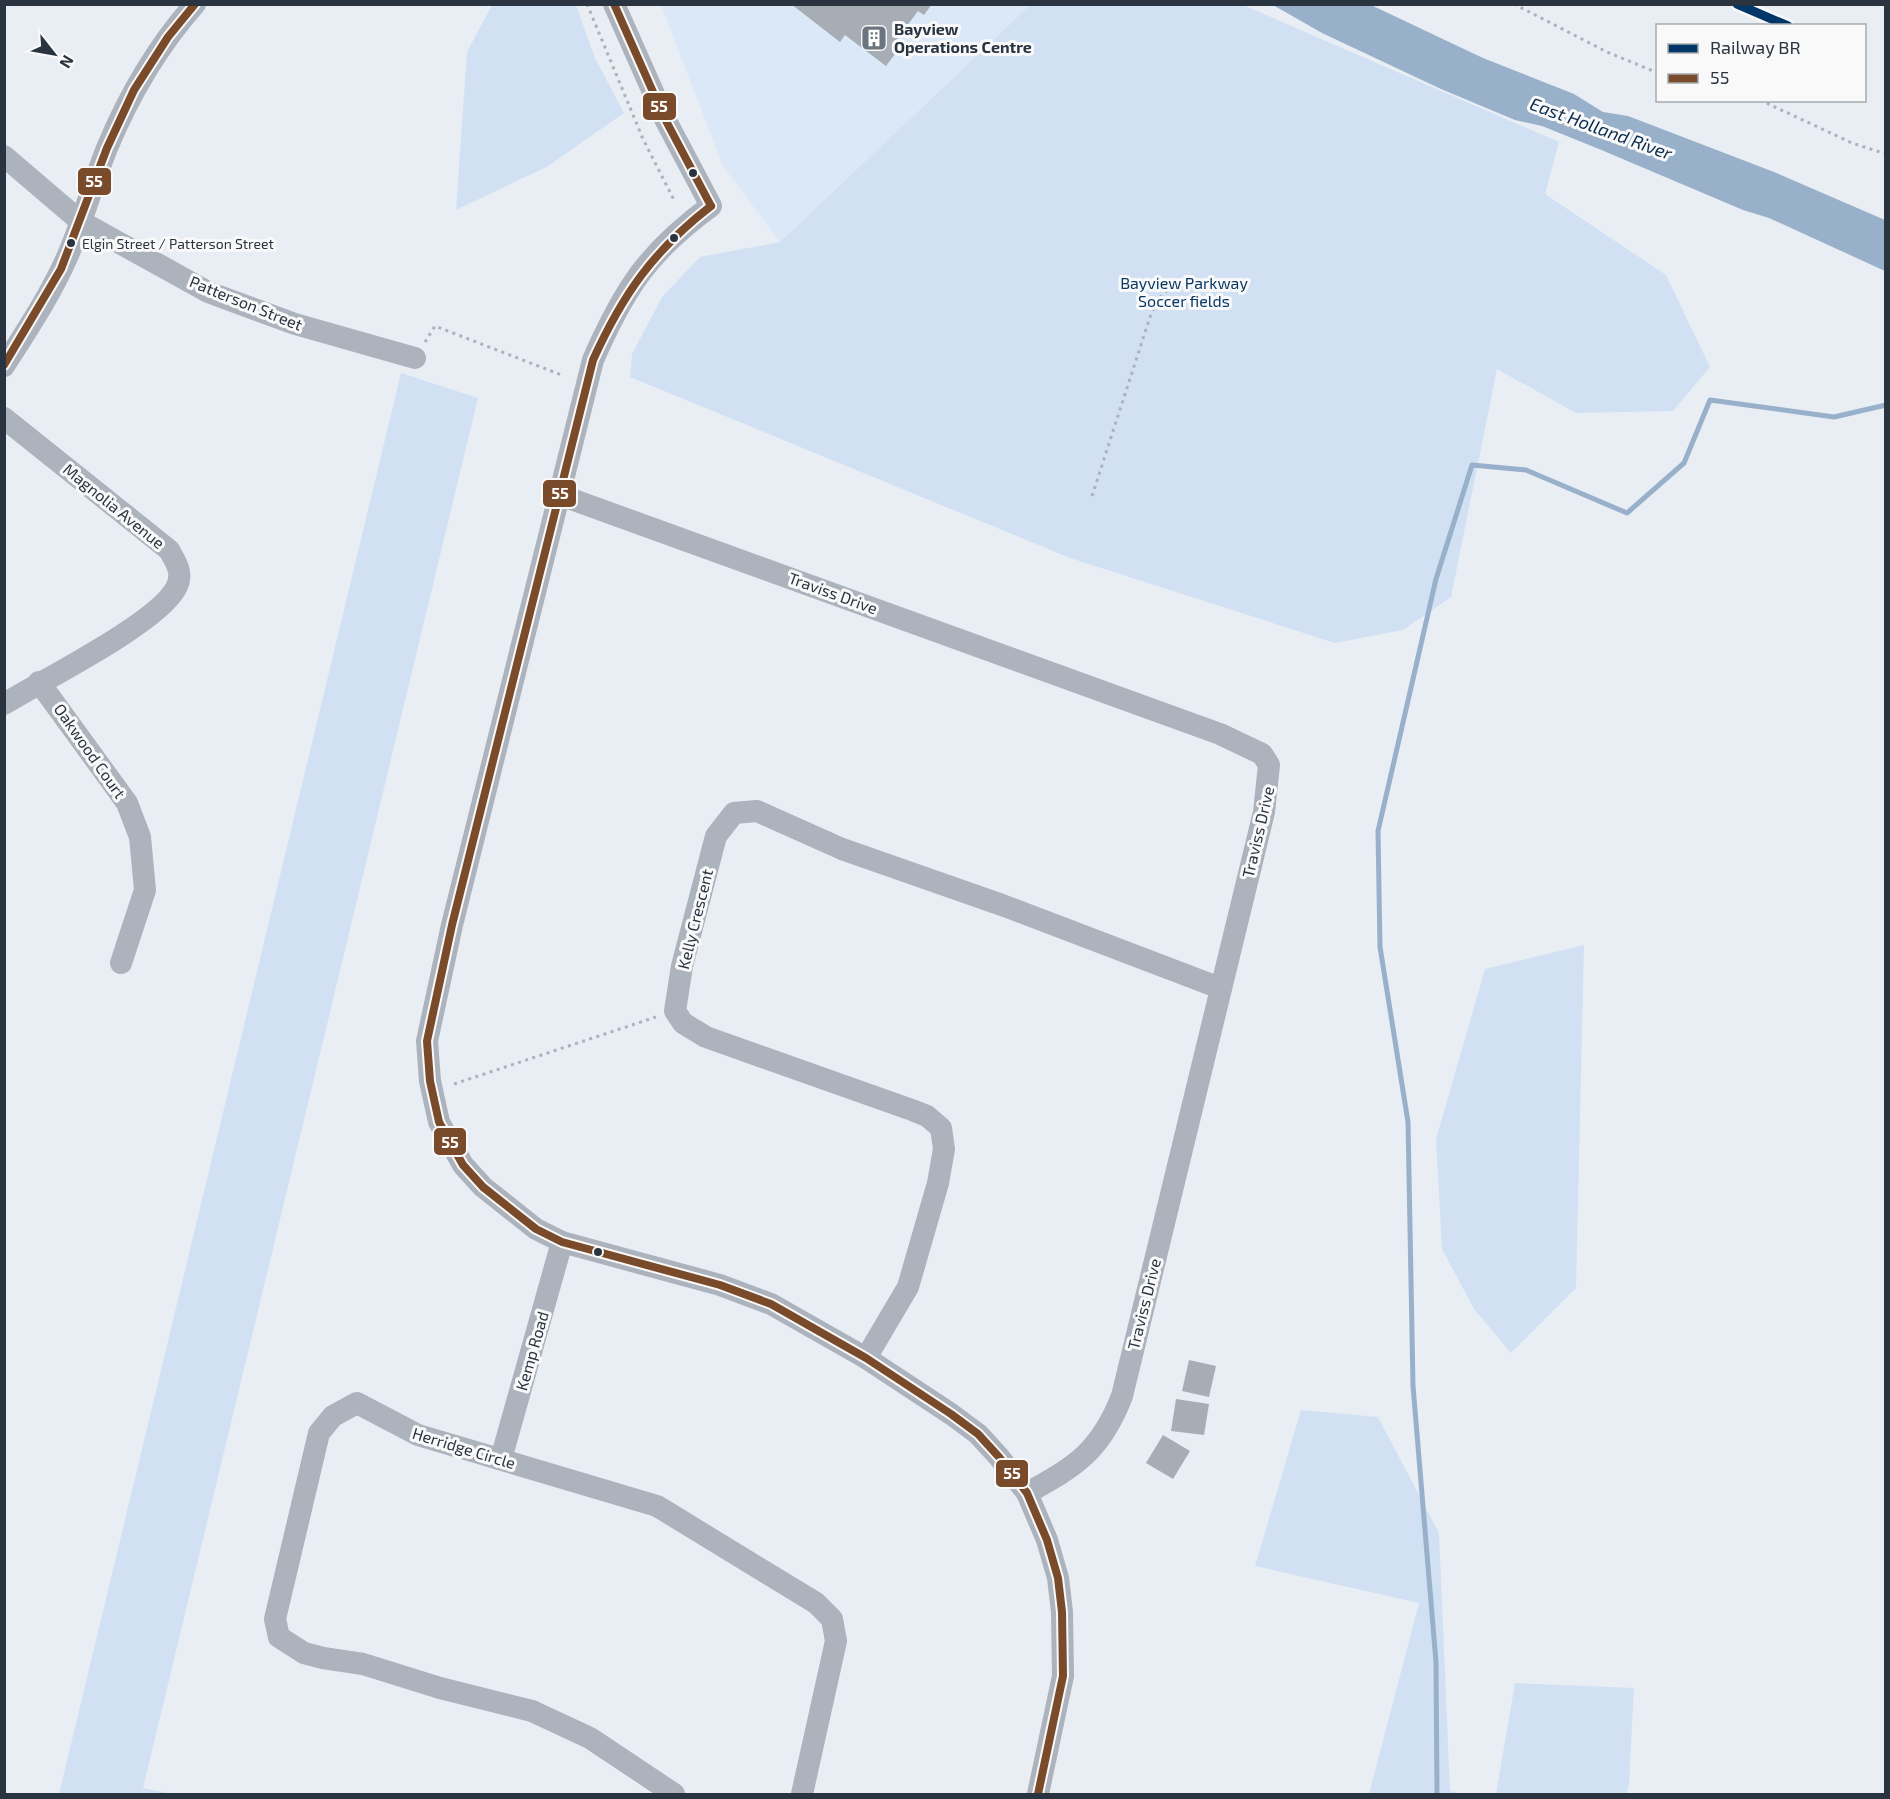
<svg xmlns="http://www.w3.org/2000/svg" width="1890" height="1799" font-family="'Exo 2',sans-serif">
	<rect width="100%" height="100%" fill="#e8eef4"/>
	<polygon fill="#dbe8f7" points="661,5 1030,5 780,242 723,166"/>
	<g fill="#d1e1f3">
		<polygon points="492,5 576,5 595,58 624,113 548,166 456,210 467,52"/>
		<polygon points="1030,5 1243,5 1559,142 1545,194 1666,275 1710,367 1673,411 1576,413 1497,369 1451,597 1403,630 1335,643 1070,558 630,377 632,354 662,297 700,257 780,242"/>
		<polygon points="401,373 478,398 143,1788 173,1794 59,1794"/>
		<polygon points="1584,945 1576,1288 1511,1353 1474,1309 1442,1249 1436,1139 1485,969"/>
		<polygon points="1301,1410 1378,1417 1439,1533 1450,1791 1463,1794 1369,1794 1419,1603 1255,1566"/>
		<polygon points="1515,1683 1634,1688 1629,1785 1626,1794 1496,1794"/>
	</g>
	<polygon fill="#99b0ca" points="1273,5 1371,5 1483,58 1574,94 1603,112 1628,116 1774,172 1885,220 1885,271 1769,218 1743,210 1599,149 1542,126 1515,120 1441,89 1322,33"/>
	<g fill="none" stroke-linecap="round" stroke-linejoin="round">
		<polyline stroke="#99b0ca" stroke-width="5" points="1437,1794 1436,1662 1413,1386 1408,1122 1380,947 1378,831 1436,579 1472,465 1526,470 1627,513 1684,463 1710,400 1834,417 1886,405"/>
	</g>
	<g fill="#a6adb5">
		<polygon points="791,4 932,4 924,15 918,11 892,46 898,50 886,66 845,35 840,42"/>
		<polygon points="1189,1360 1216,1366 1209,1397 1182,1391"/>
		<polygon points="1176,1399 1209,1404 1204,1435 1171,1431"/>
		<polygon points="1163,1435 1190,1451 1173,1479 1146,1463"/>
	</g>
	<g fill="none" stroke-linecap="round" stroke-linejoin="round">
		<g stroke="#abb2b9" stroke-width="3" stroke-dasharray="3 4.5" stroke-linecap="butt">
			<polyline points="587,4 643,139 675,202"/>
			<polyline points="1514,4 1607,52 1658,73"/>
			<polyline points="1760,100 1852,143 1886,154"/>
			<polyline points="425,342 435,326 564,376"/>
			<polyline points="1092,496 1150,317 1158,299 1176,282"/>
			<polyline points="454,1084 656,1017"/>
		</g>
		<g stroke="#acb3bd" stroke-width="22">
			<path d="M614,4L665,119L711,206C648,252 624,289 593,360L452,925L427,1041L430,1081L439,1122L463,1165L483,1187L536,1229L562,1242L720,1285L771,1304L866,1358L951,1414L978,1434L999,1457L1027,1493L1047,1540L1058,1578L1062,1612L1063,1676L1038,1794"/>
			<polyline points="4,156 80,221 208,292 295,324 415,358"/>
			<path d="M4,366C27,330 51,294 68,255C83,220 93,183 107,148C129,95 157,47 195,4"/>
			<path d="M4,418L169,550C176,562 184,574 176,588C158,623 43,680 4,704"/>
			<path d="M560,495L1220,734L1262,754L1269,765L1264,812L1122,1396C1101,1450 1077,1466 1027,1493"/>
			<polyline points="39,682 127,803 140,837 145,890 121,963"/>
			<polyline points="866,1358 908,1287 938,1183 944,1149 941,1128 927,1116 912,1110 706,1037 683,1023 675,1011 682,966 716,836 734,813 757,811 842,849 1002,905 1220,988"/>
			<polyline points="501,1459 562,1242"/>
			<polyline points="674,1794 590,1738 532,1711 440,1688 363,1664 323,1658 304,1653 279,1637 275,1619 319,1433 333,1416 357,1403 418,1435 657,1506 816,1603 832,1619 836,1641 802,1794"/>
		</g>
		<defs>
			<g id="bus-1">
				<polyline points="614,4 665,119 711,206"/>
				<path d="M711,206C653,251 623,294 593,360L452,925L427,1041L430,1081L439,1122L463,1165L483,1187L536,1229L562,1242L720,1285L771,1304L866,1358L951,1414L978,1434L999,1457L1027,1493L1047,1540L1058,1578L1062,1612L1063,1676L1038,1794"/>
				<polyline points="4,365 61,269 107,148 134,90 168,37 195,4"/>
			</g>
		</defs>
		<use href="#bus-1" stroke="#f9f9f9" stroke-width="12"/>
		<use href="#bus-1" stroke="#7a4b2a" stroke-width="8"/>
		<defs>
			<polyline id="rail-1" points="1737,4 1788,26"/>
		</defs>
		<use href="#rail-1" stroke="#f9f9f9" stroke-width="14"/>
		<use href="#rail-1" stroke="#003768" stroke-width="9"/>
	</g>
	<defs>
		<symbol id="building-square" viewBox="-11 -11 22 22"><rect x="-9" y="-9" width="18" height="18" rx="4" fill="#6c757f" stroke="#f9f9f9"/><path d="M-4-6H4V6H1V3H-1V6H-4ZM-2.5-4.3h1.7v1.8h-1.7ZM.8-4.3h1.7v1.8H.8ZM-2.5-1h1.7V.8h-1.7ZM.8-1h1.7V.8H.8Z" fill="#fff"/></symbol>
	</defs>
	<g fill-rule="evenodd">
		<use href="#building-square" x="859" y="23" width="30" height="30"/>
	</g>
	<g fill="#2a3440" stroke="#f9f9f9" stroke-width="2">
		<circle cx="693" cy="173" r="5"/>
		<circle cx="674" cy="238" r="5"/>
		<circle cx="71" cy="243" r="5"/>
		<circle cx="598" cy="1252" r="5"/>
	</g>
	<g text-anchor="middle" stroke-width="6" stroke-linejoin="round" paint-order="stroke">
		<g font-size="14" fill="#2a3440" stroke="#f9f9f9" text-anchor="start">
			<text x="82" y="249">Elgin Street / Patterson Street</text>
		</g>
		<g font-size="16" font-weight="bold" fill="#2a3440" stroke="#f9f9f9" text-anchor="start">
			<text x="894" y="35">Bayview<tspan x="894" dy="18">Operations Centre</tspan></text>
		</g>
		<g font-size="16" fill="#0a3865" stroke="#f9f9f9">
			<text x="1184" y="289">Bayview Parkway<tspan x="1184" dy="18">Soccer fields</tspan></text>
		</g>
		<g font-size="16" fill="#2a3440" stroke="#f9f9f9">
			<text transform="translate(246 303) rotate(22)" y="6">Patterson Street</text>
			<text transform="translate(114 506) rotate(39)" y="6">Magnolia Avenue</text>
			<text transform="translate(833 593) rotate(20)" y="6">Traviss Drive</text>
			<text transform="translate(90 751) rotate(55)" y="6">Oakwood Court</text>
			<text transform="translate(1258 832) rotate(-77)" y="6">Traviss Drive</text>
			<text transform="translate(695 919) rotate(-76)" y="6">Kelly Crescent</text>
			<text transform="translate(1144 1304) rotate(-76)" y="6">Traviss Drive</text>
			<text transform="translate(532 1351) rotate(-74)" y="6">Kemp Road</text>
			<text transform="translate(464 1448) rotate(17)" y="6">Herridge Circle</text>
		</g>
		<g font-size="18" font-style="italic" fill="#092b4d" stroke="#f9f9f9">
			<text transform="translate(1601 129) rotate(20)" y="6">East Holland River</text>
		</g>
	</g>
	<g stroke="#f9f9f9" stroke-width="2">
		<rect x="642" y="92" width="35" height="29" rx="6" fill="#7a4b2a"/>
		<rect x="77" y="167" width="35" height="29" rx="6" fill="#7a4b2a"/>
		<rect x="542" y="479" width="35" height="29" rx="6" fill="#7a4b2a"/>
		<rect x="433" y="1127" width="34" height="29" rx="6" fill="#7a4b2a"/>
		<rect x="995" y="1459" width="34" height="29" rx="6" fill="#7a4b2a"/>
	</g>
	<g font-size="16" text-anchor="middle" font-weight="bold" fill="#fff">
		<text x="659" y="112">55</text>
		<text x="94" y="187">55</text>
		<text x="560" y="499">55</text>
		<text x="450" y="1148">55</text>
		<text x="1012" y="1479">55</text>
	</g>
	<rect width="1890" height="1799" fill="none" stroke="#2a3440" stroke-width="12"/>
	<rect x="1656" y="24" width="210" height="78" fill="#f9f9f9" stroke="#a6aaaf" stroke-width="1.5"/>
	<rect x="1668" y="44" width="30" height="9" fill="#003768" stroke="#a6aaaf" stroke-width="1.5"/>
	<text x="1710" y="54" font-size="18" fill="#2a3440">Railway BR</text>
	<rect x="1668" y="74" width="30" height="9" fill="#7a4b2a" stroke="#a6aaaf" stroke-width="1.5"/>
	<text x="1710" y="84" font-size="18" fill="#2a3440">55</text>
	<g transform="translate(54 54) rotate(121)" stroke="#f9f9f9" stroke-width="4.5" paint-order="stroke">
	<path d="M0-4.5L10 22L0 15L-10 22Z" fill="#2a3440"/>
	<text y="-9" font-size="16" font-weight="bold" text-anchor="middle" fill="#2a3440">N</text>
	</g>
</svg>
